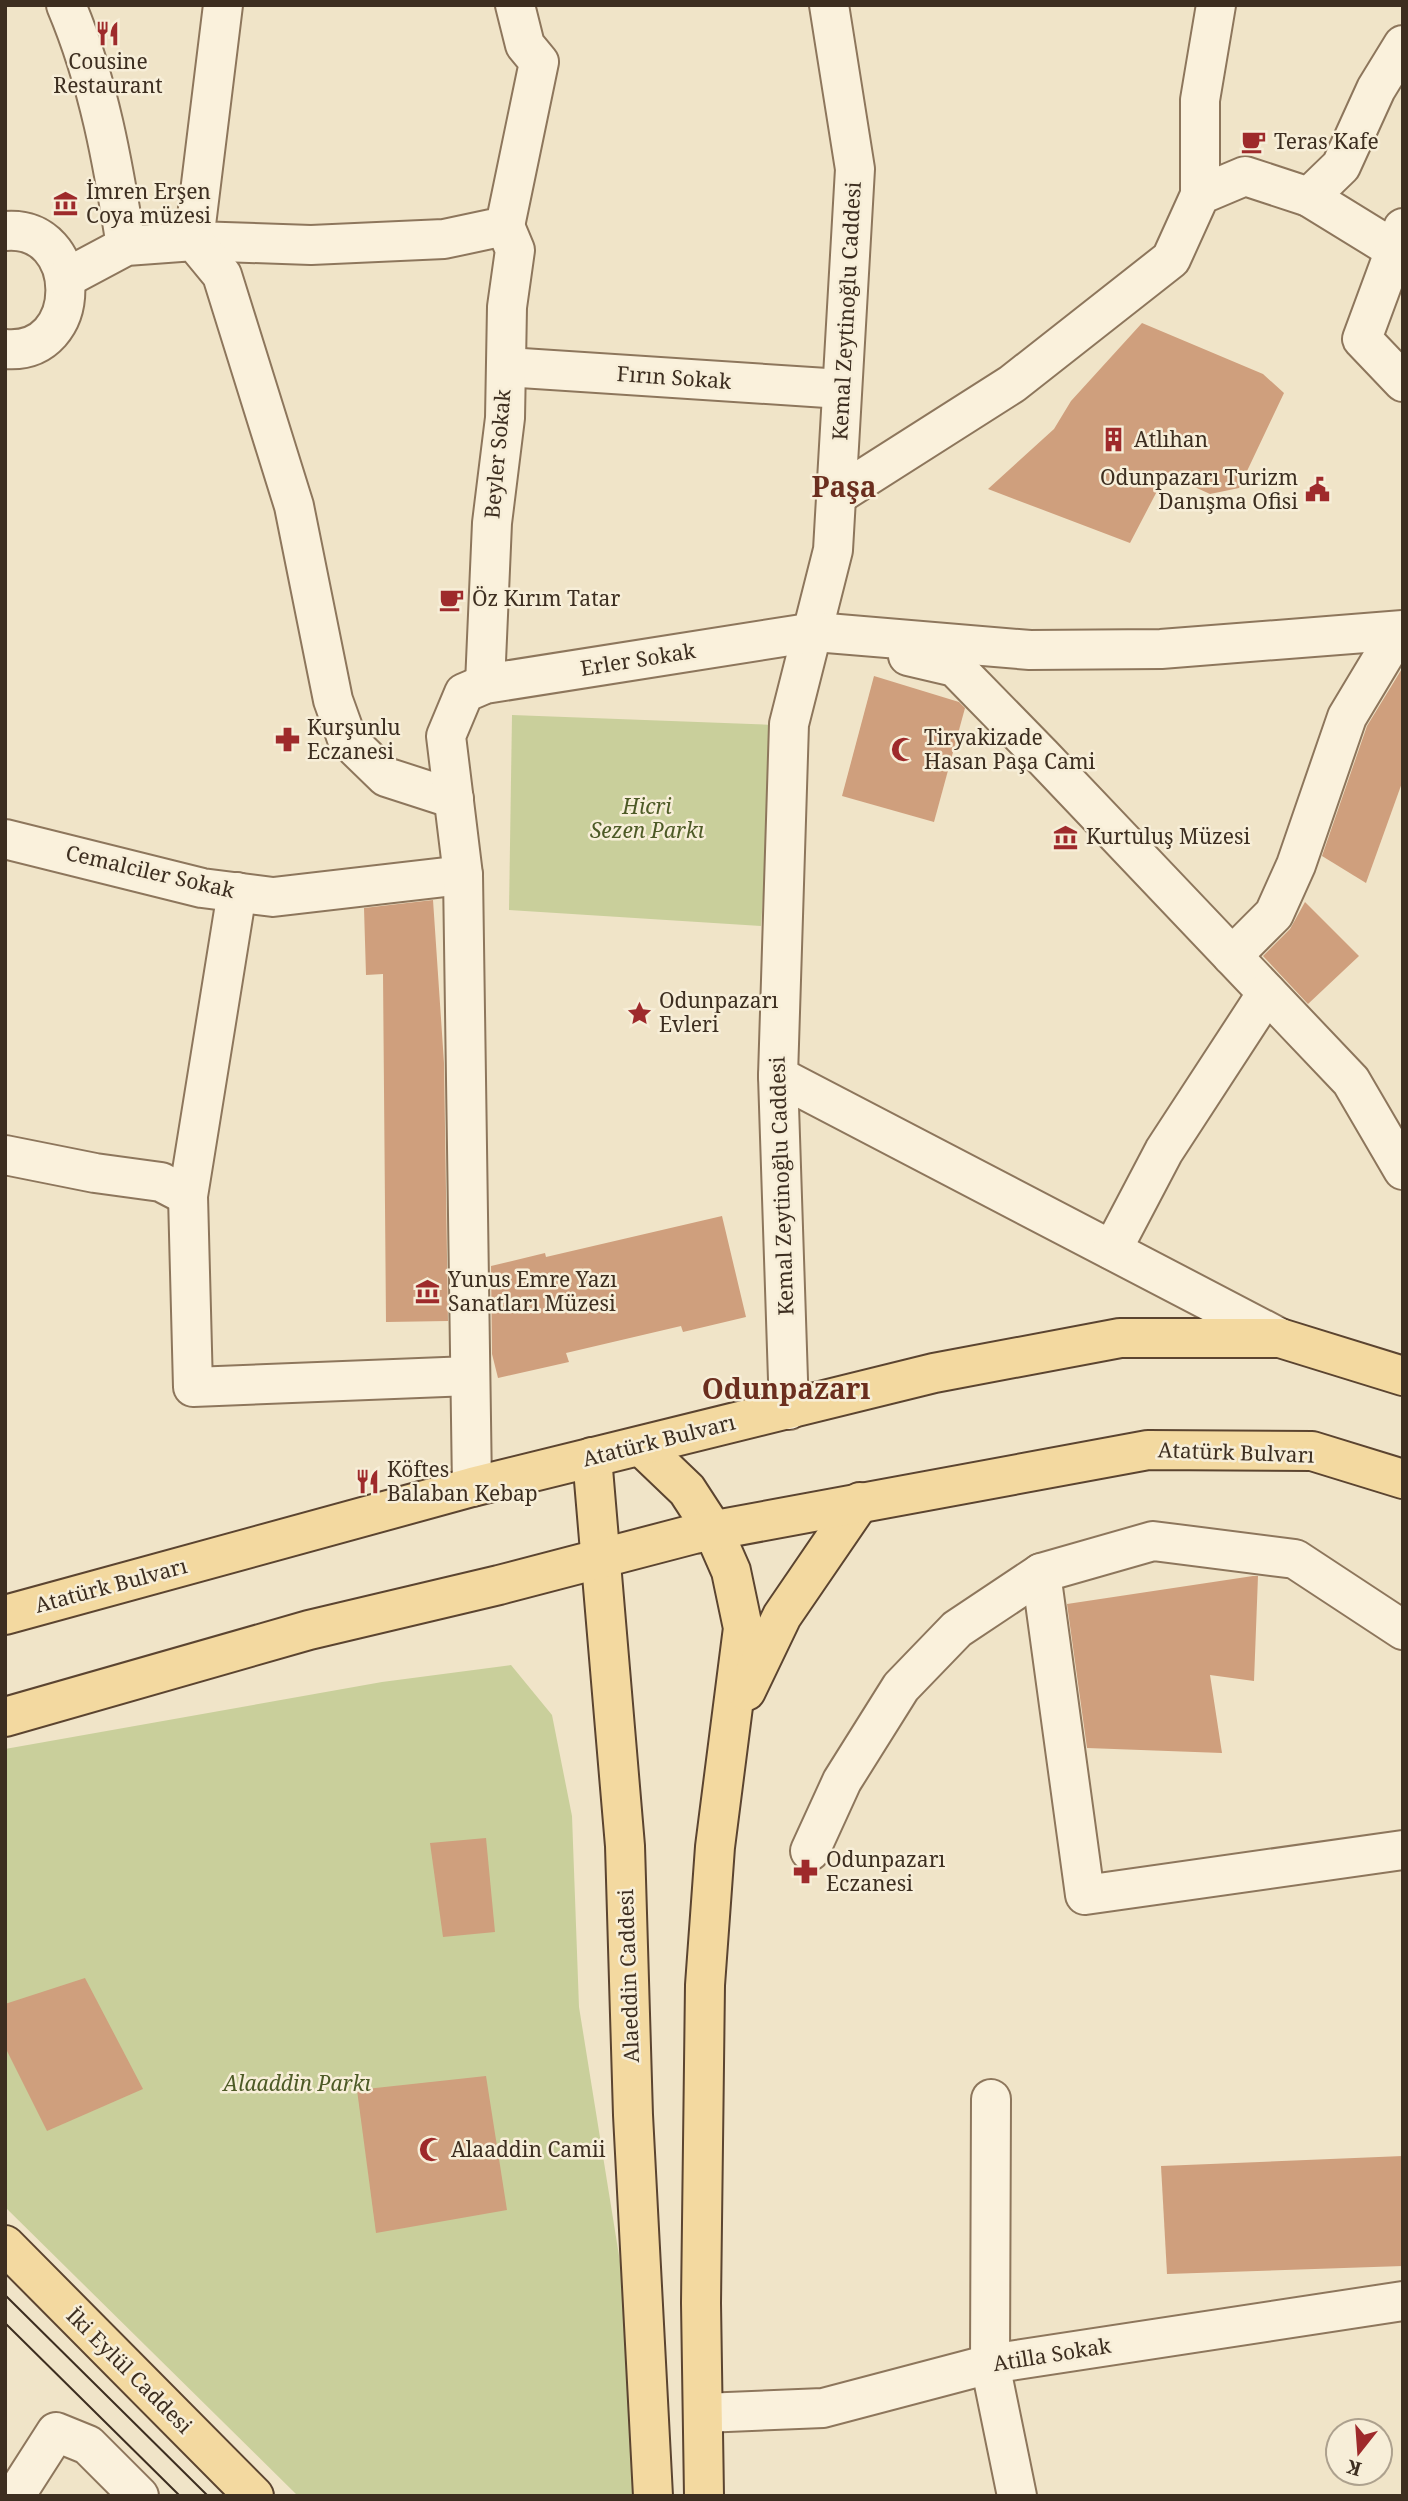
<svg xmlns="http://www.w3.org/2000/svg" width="1408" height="2501" font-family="'Noto Serif',serif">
	<rect width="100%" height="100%" fill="#f0e4c8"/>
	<g fill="#c9cf9b">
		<polygon points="512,715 775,725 761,926 509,910"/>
		<polygon points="511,1665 552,1715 572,1816 579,2007 630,2324 634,2496 298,2496 5,2207 5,1749 382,1682"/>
	</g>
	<g fill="#cf9f7d">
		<polygon points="1142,323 1263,374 1284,393 1239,488 1210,494 1166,474 1130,543 988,489 1054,429 1071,401"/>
		<polygon points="1403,667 1403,780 1366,883 1322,856 1367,726"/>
		<polygon points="874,676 959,702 965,708 934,822 842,796"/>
		<polygon points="433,900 444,1063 448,1321 386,1322 383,974 366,975 364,908"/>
		<polygon points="1305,902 1359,956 1308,1004 1263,956 1290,929"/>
		<polygon points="722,1216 746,1317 683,1332 681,1326 566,1353 569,1362 498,1378 492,1354 491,1266 545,1253 546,1257"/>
		<polygon points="1253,1576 1258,1576 1254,1681 1210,1675 1222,1753 1087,1748 1067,1604"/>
		<polygon points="486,1838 495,1932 443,1937 430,1843"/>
		<polygon points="85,1978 143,2089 47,2131 5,2047 5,2004"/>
		<polygon points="486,2076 507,2210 376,2233 357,2090"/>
		<polygon points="1403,2156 1403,2266 1167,2274 1161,2166"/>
	</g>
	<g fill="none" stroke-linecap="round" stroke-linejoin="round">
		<defs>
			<g id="minor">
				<path d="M66,5C99,83 113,163 126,246"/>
				<polyline points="223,5 194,241 311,245 444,239 505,226 539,62 525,45 515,5"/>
				<polyline points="1200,195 1200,100 1216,5"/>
				<polyline points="1309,197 1395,250"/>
				<polyline points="1403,228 1362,339 1403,382"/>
				<path d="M5,231C85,224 86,356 5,349"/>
				<polyline points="66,278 126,246 194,241 222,275 294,506 333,700 347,739 386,777 454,799"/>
				<polyline points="506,367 842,389"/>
				<polyline points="836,496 1012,384 1171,259 1200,195 1245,176 1309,197 1341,166 1376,89 1403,45"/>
				<polyline points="908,656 955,667 1042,756 1351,1081 1403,1170"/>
				<polyline points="485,684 492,523 505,418 507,307 515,250 505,226"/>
				<polyline points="5,839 202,888 273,897 463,875"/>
				<polyline points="237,892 188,1196 193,1387 470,1376"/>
				<polyline points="1232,956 1274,914 1296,865 1347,717 1398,632"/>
				<polyline points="778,1076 1280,1338"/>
				<polyline points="5,1155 95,1173 161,1182 188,1196"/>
				<polyline points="1112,1250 1164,1151 1267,993"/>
				<polyline points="789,1410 778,1076 789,724 833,550 855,169 829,5"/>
				<polyline points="472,1487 463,875 446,736 464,693 485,684 815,632 1030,650 1161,649 1403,630"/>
				<polyline points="1041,1573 1085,1895 1403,1850"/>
				<polyline points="810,1851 842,1781 901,1687 957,1629 1041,1573 1153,1541 1295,1559 1403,1630"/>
				<polyline points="991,2099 990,2364 1017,2496"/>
				<polyline points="703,2413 823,2408 990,2364 1403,2301"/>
				<polyline points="15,2496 56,2432 88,2445 139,2496"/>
			</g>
			<g id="major">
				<polyline points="641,1446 687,1490 713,1530 731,1571 743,1628 715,1847 705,1985 701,2303 704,2496"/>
				<polyline points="592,1457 625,1846 633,2115 653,2496"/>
				<polyline points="5,1615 472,1487 934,1373 1120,1338 1280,1338 1403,1376"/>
				<polyline points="746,1691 782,1616 860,1502"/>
				<polyline points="5,1717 309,1630 499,1585 694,1534 1148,1450 1312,1451 1403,1479"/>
				<polyline points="5,2245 254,2496"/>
			</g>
		</defs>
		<use href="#minor" stroke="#8d765c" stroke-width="42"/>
		<use href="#major" stroke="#5b4430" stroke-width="42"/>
		<use href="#minor" stroke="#faf1dc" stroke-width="38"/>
		<use href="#major" stroke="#f3d9a0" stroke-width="38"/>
		<g stroke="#3d2e20" stroke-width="2">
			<polyline points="5,2295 208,2496"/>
			<polyline points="5,2323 180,2496"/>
		</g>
	</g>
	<defs>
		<symbol id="restaurant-bare" viewBox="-9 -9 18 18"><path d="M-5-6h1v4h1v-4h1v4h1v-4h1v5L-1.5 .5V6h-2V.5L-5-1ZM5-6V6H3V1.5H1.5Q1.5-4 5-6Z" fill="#9e2a2b" stroke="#f7eed8" stroke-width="2.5" paint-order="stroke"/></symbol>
		<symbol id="cafe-bare" viewBox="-9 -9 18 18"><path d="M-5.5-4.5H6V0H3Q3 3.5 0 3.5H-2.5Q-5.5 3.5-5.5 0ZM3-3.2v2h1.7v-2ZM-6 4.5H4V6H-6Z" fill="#9e2a2b" stroke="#f7eed8" stroke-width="2.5" paint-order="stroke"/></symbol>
		<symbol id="museum-bare" viewBox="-9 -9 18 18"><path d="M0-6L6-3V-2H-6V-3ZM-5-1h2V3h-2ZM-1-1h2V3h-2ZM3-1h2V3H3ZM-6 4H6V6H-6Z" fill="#9e2a2b" stroke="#f7eed8" stroke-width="2.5" paint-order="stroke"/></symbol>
		<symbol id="building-bare" viewBox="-9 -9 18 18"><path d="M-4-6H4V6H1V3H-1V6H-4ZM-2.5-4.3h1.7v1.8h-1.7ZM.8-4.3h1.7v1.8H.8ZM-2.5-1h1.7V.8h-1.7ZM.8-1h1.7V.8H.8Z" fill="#9e2a2b" stroke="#f7eed8" stroke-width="2.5" paint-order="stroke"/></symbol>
		<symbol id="civic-bare" viewBox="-9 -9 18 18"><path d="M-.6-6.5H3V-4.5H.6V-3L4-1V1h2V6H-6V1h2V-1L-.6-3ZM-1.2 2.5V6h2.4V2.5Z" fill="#9e2a2b" stroke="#f7eed8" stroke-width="2.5" paint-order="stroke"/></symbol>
		<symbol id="pharmacy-bare" viewBox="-9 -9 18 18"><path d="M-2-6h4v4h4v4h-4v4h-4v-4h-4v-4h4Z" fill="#9e2a2b" stroke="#f7eed8" stroke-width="2.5" paint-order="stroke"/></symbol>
		<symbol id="mosque-bare" viewBox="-9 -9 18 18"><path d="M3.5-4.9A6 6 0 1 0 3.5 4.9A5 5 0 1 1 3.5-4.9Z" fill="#9e2a2b" stroke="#f7eed8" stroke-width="2.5" paint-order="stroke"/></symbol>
		<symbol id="sight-bare" viewBox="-9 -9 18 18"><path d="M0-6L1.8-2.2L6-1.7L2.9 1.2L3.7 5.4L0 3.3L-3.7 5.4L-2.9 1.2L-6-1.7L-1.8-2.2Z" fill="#9e2a2b" stroke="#f7eed8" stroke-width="2.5" paint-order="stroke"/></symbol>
	</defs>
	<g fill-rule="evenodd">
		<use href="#restaurant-bare" x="90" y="16" width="35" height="35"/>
		<use href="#cafe-bare" x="1236" y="124" width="35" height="35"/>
		<use href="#museum-bare" x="48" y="186" width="35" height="35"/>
		<use href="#building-bare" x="1096" y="422" width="35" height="35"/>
		<use href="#civic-bare" x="1300" y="472" width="35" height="35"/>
		<use href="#cafe-bare" x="434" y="582" width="35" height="35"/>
		<use href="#pharmacy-bare" x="270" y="722" width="35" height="35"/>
		<use href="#mosque-bare" x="886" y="732" width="35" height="35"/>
		<use href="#museum-bare" x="1048" y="820" width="35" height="35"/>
		<use href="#sight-bare" x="622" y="996" width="35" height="35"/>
		<use href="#museum-bare" x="410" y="1274" width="35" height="35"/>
		<use href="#restaurant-bare" x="350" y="1464" width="35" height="35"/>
		<use href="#pharmacy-bare" x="788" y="1854" width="35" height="35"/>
		<use href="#mosque-bare" x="414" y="2132" width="35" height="35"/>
	</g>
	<g text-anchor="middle" stroke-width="5" stroke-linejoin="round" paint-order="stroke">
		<g font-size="21" fill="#3d2e20" stroke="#f7eed8" text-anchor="start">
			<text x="108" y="69" text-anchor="middle">Cousine<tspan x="108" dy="24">Restaurant</tspan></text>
			<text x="1274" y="149">Teras Kafe</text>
			<text x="86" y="199">İmren Erşen<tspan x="86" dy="24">Coya müzesi</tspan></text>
			<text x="1134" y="447">Atlıhan</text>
			<text x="1298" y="485" text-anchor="end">Odunpazarı Turizm<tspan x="1298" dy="24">Danışma Ofisi</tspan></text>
			<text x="472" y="606">Öz Kırım Tatar</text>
			<text x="307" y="735">Kurşunlu<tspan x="307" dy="24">Eczanesi</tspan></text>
			<text x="924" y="745">Tiryakizade<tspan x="924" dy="24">Hasan Paşa Cami</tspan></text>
			<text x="1086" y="844">Kurtuluş Müzesi</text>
			<text x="659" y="1008">Odunpazarı<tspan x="659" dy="24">Evleri</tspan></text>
			<text x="448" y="1287">Yunus Emre Yazı<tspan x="448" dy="24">Sanatları Müzesi</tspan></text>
			<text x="387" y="1477">Köftes<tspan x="387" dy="24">Balaban Kebap</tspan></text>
			<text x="826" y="1867">Odunpazarı<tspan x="826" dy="24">Eczanesi</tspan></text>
			<text x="451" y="2157">Alaaddin Camii</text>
		</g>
		<g font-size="21" fill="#3d2e20" stroke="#f7eed8">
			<text transform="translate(847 311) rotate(-87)" y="7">Kemal Zeytinoğlu Caddesi</text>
			<text transform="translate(674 378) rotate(4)" y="7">Fırın Sokak</text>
			<text transform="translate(498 454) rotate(-85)" y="7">Beyler Sokak</text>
			<text transform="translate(638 660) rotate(-9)" y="7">Erler Sokak</text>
			<text transform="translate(150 872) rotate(13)" y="7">Cemalciler Sokak</text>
			<text transform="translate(782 1186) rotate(-92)" y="7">Kemal Zeytinoğlu Caddesi</text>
			<text transform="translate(659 1441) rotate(-14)" y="7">Atatürk Bulvarı</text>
			<text transform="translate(1236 1453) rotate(2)" y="7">Atatürk Bulvarı</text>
			<text transform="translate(111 1586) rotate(-15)" y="7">Atatürk Bulvarı</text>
			<text transform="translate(629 1976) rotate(-92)" y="7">Alaeddin Caddesi</text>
			<text transform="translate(1052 2355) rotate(-9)" y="7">Atilla Sokak</text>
			<text transform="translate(129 2371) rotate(45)" y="7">İki Eylül Caddesi</text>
		</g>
		<g font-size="21" font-style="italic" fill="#4d5a26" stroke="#f7eed8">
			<text x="647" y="814">Hicri<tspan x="647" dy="24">Sezen Parkı</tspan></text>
			<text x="297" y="2091">Alaaddin Parkı</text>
		</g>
		<g font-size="28" font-weight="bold" fill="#6b2e1e" stroke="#f7eed8">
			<text x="844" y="497">Paşa</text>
			<text x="786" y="1399">Odunpazarı</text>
		</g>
	</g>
	<rect width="1408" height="2501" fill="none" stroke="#3d2e20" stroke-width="14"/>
	<g transform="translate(1359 2452) rotate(197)"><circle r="33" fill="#f7eed8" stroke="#ada18e" stroke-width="2"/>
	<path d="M0-5L12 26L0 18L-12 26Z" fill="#9e2a2b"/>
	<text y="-10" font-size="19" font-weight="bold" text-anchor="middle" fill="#3d2e20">K</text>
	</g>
</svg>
